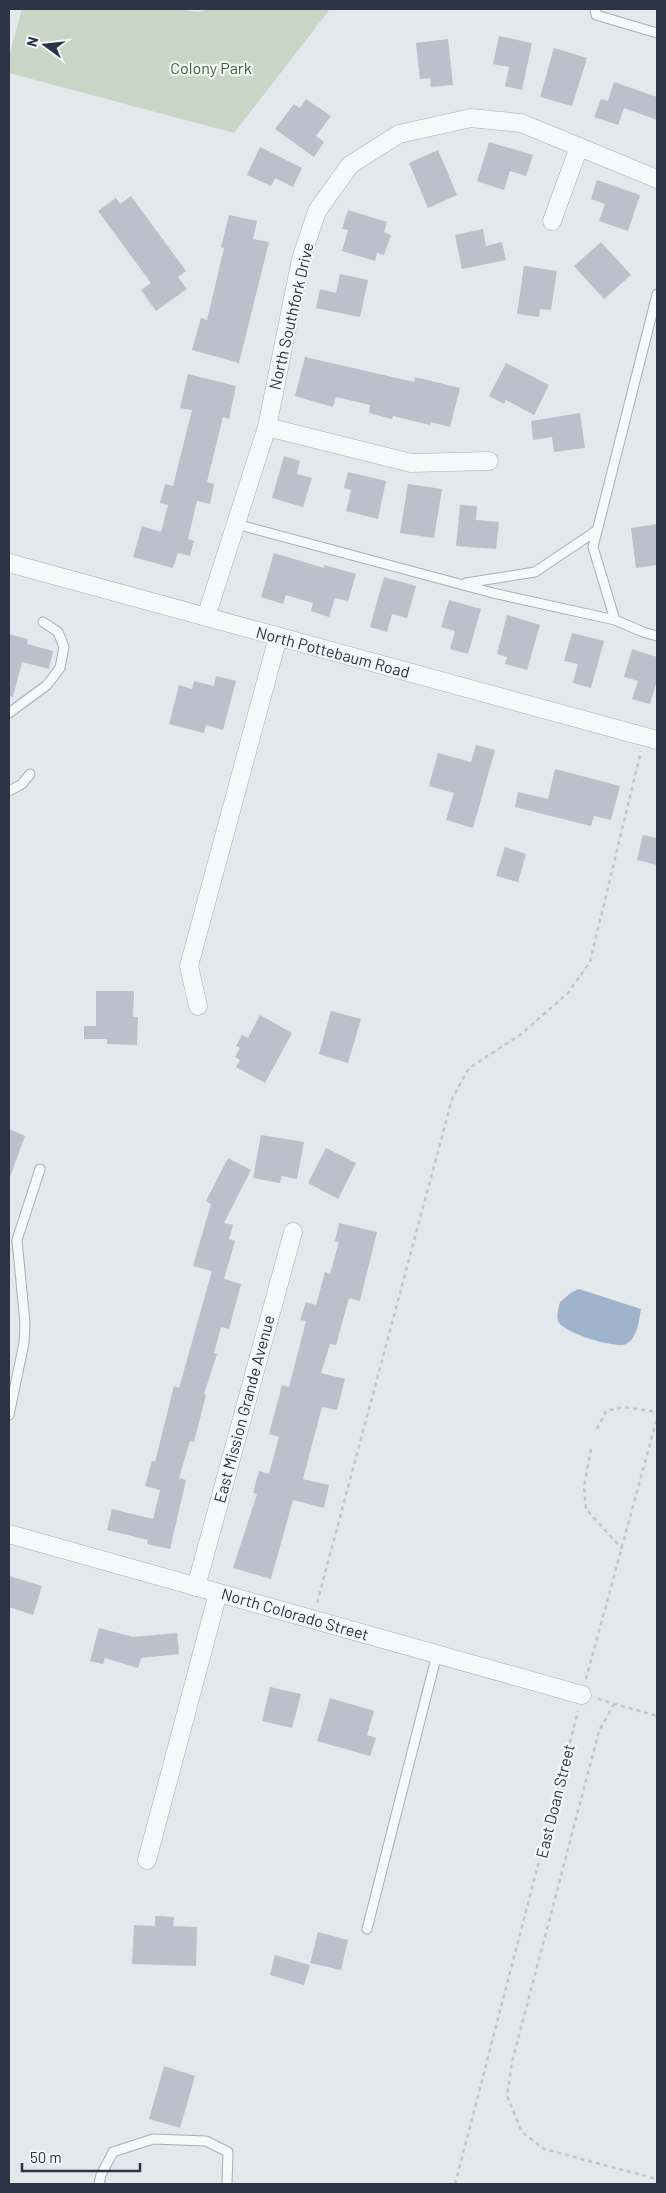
<svg xmlns="http://www.w3.org/2000/svg" width="666" height="2193" font-family="Barlow,sans-serif">
	<rect width="100%" height="100%" fill="#e4e7ec"/>
	<polygon fill="#c9d6c5" points="22,9 178,9 198,12 209,9 330,9 234,133 9,73 9,56"/>
	<path fill="#9fb4cc" d="M579,1289L641,1309C639,1319 638,1338 626,1344C616,1349 563,1333 558,1321C556,1316 559,1308 560,1302L572,1292Z"/>
	<g fill="#bbc0ca">
		<polygon points="499,36 532,43 522,90 505,86 509,67 493,64"/>
		<polygon points="448,39 453,85 431,87 430,78 420,79 416,43"/>
		<polygon points="554,48 587,58 572,106 540,97"/>
		<polygon points="614,82 657,97 657,120 624,108 618,125 594,117 601,99 608,101"/>
		<polygon points="306,99 331,116 316,136 324,142 314,157 275,129 294,104 300,108"/>
		<polygon points="489,142 533,155 526,176 510,171 504,190 477,181"/>
		<polygon points="260,147 302,168 293,187 275,178 271,186 247,175"/>
		<polygon points="438,150 457,195 428,208 409,163"/>
		<polygon points="597,180 640,195 628,231 599,221 605,204 591,199"/>
		<polygon points="131,196 186,271 178,277 187,289 156,311 141,290 151,283 98,211 116,198 120,204"/>
		<polygon points="348,210 387,222 384,232 391,235 384,255 377,253 375,261 342,251 348,230 342,229"/>
		<polygon points="229,215 257,221 253,239 269,242 239,363 192,350 201,318 207,320 224,248 221,247"/>
		<polygon points="483,229 486,246 502,242 506,260 462,269 455,235"/>
		<polygon points="601,242 631,275 604,299 574,266"/>
		<polygon points="524,266 557,271 551,310 540,309 539,317 517,314"/>
		<polygon points="340,274 368,280 360,317 316,308 320,289 336,293"/>
		<polygon points="305,357 414,382 415,377 460,388 450,427 431,422 430,425 393,416 392,419 369,413 370,405 336,397 333,407 295,396"/>
		<polygon points="506,363 549,385 534,415 506,400 504,404 489,396"/>
		<polygon points="188,374 236,386 229,419 223,417 207,482 214,484 210,504 197,501 188,539 194,541 190,556 178,553 173,568 133,557 142,526 161,532 168,505 160,503 165,484 173,486 192,410 180,408"/>
		<polygon points="580,413 585,448 554,452 552,437 533,440 531,421"/>
		<polygon points="284,456 300,461 297,474 312,478 303,507 272,498"/>
		<polygon points="348,472 386,481 378,519 346,511 351,490 344,488"/>
		<polygon points="408,484 442,489 434,538 400,533"/>
		<polygon points="460,505 477,506 476,520 499,522 496,549 456,546"/>
		<polygon points="657,524 657,565 636,568 631,528"/>
		<polygon points="274,553 324,568 324,565 356,574 348,601 335,598 329,617 311,611 313,603 286,595 283,604 261,597"/>
		<polygon points="384,577 416,586 407,618 392,614 387,632 370,627"/>
		<polygon points="449,600 481,609 468,654 450,649 455,631 441,627"/>
		<polygon points="507,615 540,625 527,670 505,664 507,657 497,654"/>
		<polygon points="572,633 604,641 591,688 573,683 578,664 564,661"/>
		<polygon points="9,634 28,639 27,644 53,651 49,669 22,662 13,697 9,696"/>
		<polygon points="632,649 657,657 657,680 650,704 632,699 638,681 624,677"/>
		<polygon points="216,676 236,681 223,730 206,725 204,733 169,724 179,685 192,689 194,681 214,686"/>
		<polygon points="476,745 495,750 473,828 446,820 454,793 429,786 438,753 471,762"/>
		<polygon points="555,769 620,786 611,820 594,816 591,826 515,807 518,792 548,799"/>
		<polygon points="643,835 657,838 657,865 637,860"/>
		<polygon points="505,847 526,854 518,882 496,876"/>
		<polygon points="96,991 134,991 133,1017 138,1017 137,1045 107,1044 107,1039 84,1039 84,1026 96,1026"/>
		<polygon points="331,1011 361,1019 348,1063 319,1054"/>
		<polygon points="260,1015 292,1033 265,1083 236,1067 240,1060 235,1057 240,1048 236,1046 242,1035 248,1038"/>
		<polygon points="9,1129 25,1136 10,1177 9,1176"/>
		<polygon points="261,1135 304,1142 297,1179 282,1176 280,1183 253,1178"/>
		<polygon points="326,1148 356,1163 338,1199 308,1183"/>
		<polygon points="228,1158 251,1170 224,1223 233,1225 229,1239 235,1241 224,1279 241,1284 229,1329 221,1327 214,1353 217,1354 204,1394 206,1395 194,1442 190,1441 179,1478 186,1480 170,1549 147,1544 148,1540 107,1530 112,1509 153,1519 160,1490 145,1486 152,1461 155,1462 174,1386 179,1388 212,1271 193,1266 211,1204 206,1201"/>
		<polygon points="339,1223 377,1232 360,1301 349,1298 336,1345 330,1344 321,1373 345,1379 337,1410 322,1407 303,1479 329,1485 324,1508 293,1500 271,1579 233,1568 257,1494 253,1493 259,1471 269,1474 279,1437 269,1434 282,1385 289,1387 306,1321 300,1320 306,1302 316,1305 325,1272 330,1274 339,1242 335,1241"/>
		<polygon points="9,1576 42,1586 33,1615 9,1607"/>
		<polygon points="99,1628 133,1637 177,1633 179,1654 141,1658 138,1668 105,1658 103,1664 90,1661"/>
		<polygon points="270,1687 301,1694 292,1728 262,1721"/>
		<polygon points="330,1698 374,1711 367,1735 376,1738 370,1756 317,1741"/>
		<polygon points="155,1916 174,1917 173,1926 197,1927 196,1966 132,1964 134,1925 155,1926"/>
		<polygon points="318,1932 348,1940 341,1970 310,1963"/>
		<polygon points="275,1955 310,1965 304,1985 270,1975"/>
		<polygon points="164,2066 195,2076 180,2128 149,2119"/>
	</g>
	<g fill="none" stroke-linecap="round" stroke-linejoin="round">
		<defs>
			<g id="lane">
				<polyline points="595,9 596,15 657,33"/>
				<polyline points="657,294 593,547 615,620 643,632 657,636"/>
				<polyline points="236,524 493,593 615,620"/>
				<polyline points="466,583 535,572 596,531"/>
				<polyline points="9,713 47,685 60,668 64,647 58,632 43,622"/>
				<polyline points="9,791 22,784 30,774"/>
				<polyline points="9,1415 24,1343 25,1323 17,1240 40,1169"/>
				<polyline points="367,1929 437,1654"/>
				<polyline points="99,2184 101,2175 113,2152 153,2139 206,2141 228,2152 227,2184"/>
			</g>
			<g id="street">
				<polyline points="552,221 579,147"/>
				<polyline points="267,427 411,463 489,461"/>
				<polyline points="9,563 657,740"/>
				<polyline points="206,617 267,427 301,259 317,211 350,165 399,134 471,118 521,123 657,179"/>
				<polyline points="198,1006 189,966 278,637"/>
				<polyline points="9,1534 582,1695"/>
				<polyline points="196,1587 293,1232"/>
				<polyline points="147,1860 218,1593"/>
			</g>
		</defs>
		<use href="#lane" stroke="#a9aeb7" stroke-width="11"/>
		<use href="#street" stroke="#a9aeb7" stroke-width="19"/>
		<g stroke="#c2c5cb" stroke-width="2.5" stroke-dasharray="4 4" stroke-linecap="butt">
			<polyline points="597,1429 606,1411 623,1407 657,1412"/>
			<polyline points="591,1449 584,1487 586,1509 622,1549"/>
			<polyline points="317,1603 452,1099 469,1068 520,1035 568,993 590,962 641,751"/>
			<polyline points="586,1679 657,1418"/>
			<polyline points="598,1699 657,1716"/>
			<polyline points="614,1704 599,1731 512,2062 507,2096 522,2132 544,2149 657,2179"/>
			<polyline points="455,2184 578,1711"/>
		</g>
		<use href="#lane" stroke="#f7f8fa" stroke-width="9"/>
		<use href="#street" stroke="#f7f8fa" stroke-width="18"/>
	</g>
	<g text-anchor="middle" stroke-width="4.5" stroke-linejoin="round" paint-order="stroke">
		<g font-size="16" fill="#3f6138" stroke="#f4f6f9">
			<text x="211" y="74">Colony Park</text>
		</g>
		<g font-size="16" fill="#2b3445" stroke="#f4f6f9">
			<text transform="translate(291 316) rotate(-77)" y="6">North Southfork Drive</text>
			<text transform="translate(333 652) rotate(15)" y="6">North Pottebaum Road</text>
			<text transform="translate(244 1409) rotate(-75)" y="6">East Mission Grande Avenue</text>
			<text transform="translate(295 1614) rotate(16)" y="6">North Colorado Street</text>
			<text transform="translate(555 1801) rotate(-76)" y="6">East Doan Street</text>
		</g>
	</g>
	<rect width="666" height="2193" fill="none" stroke="#2b3445" stroke-width="20"/>
	<g transform="translate(45 45) rotate(285)" stroke="#f4f6f9" stroke-width="4" paint-order="stroke">
	<path d="M0-4L9 19L0 12L-9 19Z" fill="#2b3445"/>
	<text y="-8" font-size="14" font-weight="bold" text-anchor="middle" fill="#2b3445">N</text>
	</g>
	<path d="M22 2163v8h118v-8" fill="none" stroke="#2b3445" stroke-width="2.5"/>
	<text x="30" y="2163" font-size="15" fill="#2b3445" stroke="#f4f6f9" stroke-width="4" paint-order="stroke">50 m</text>
</svg>
